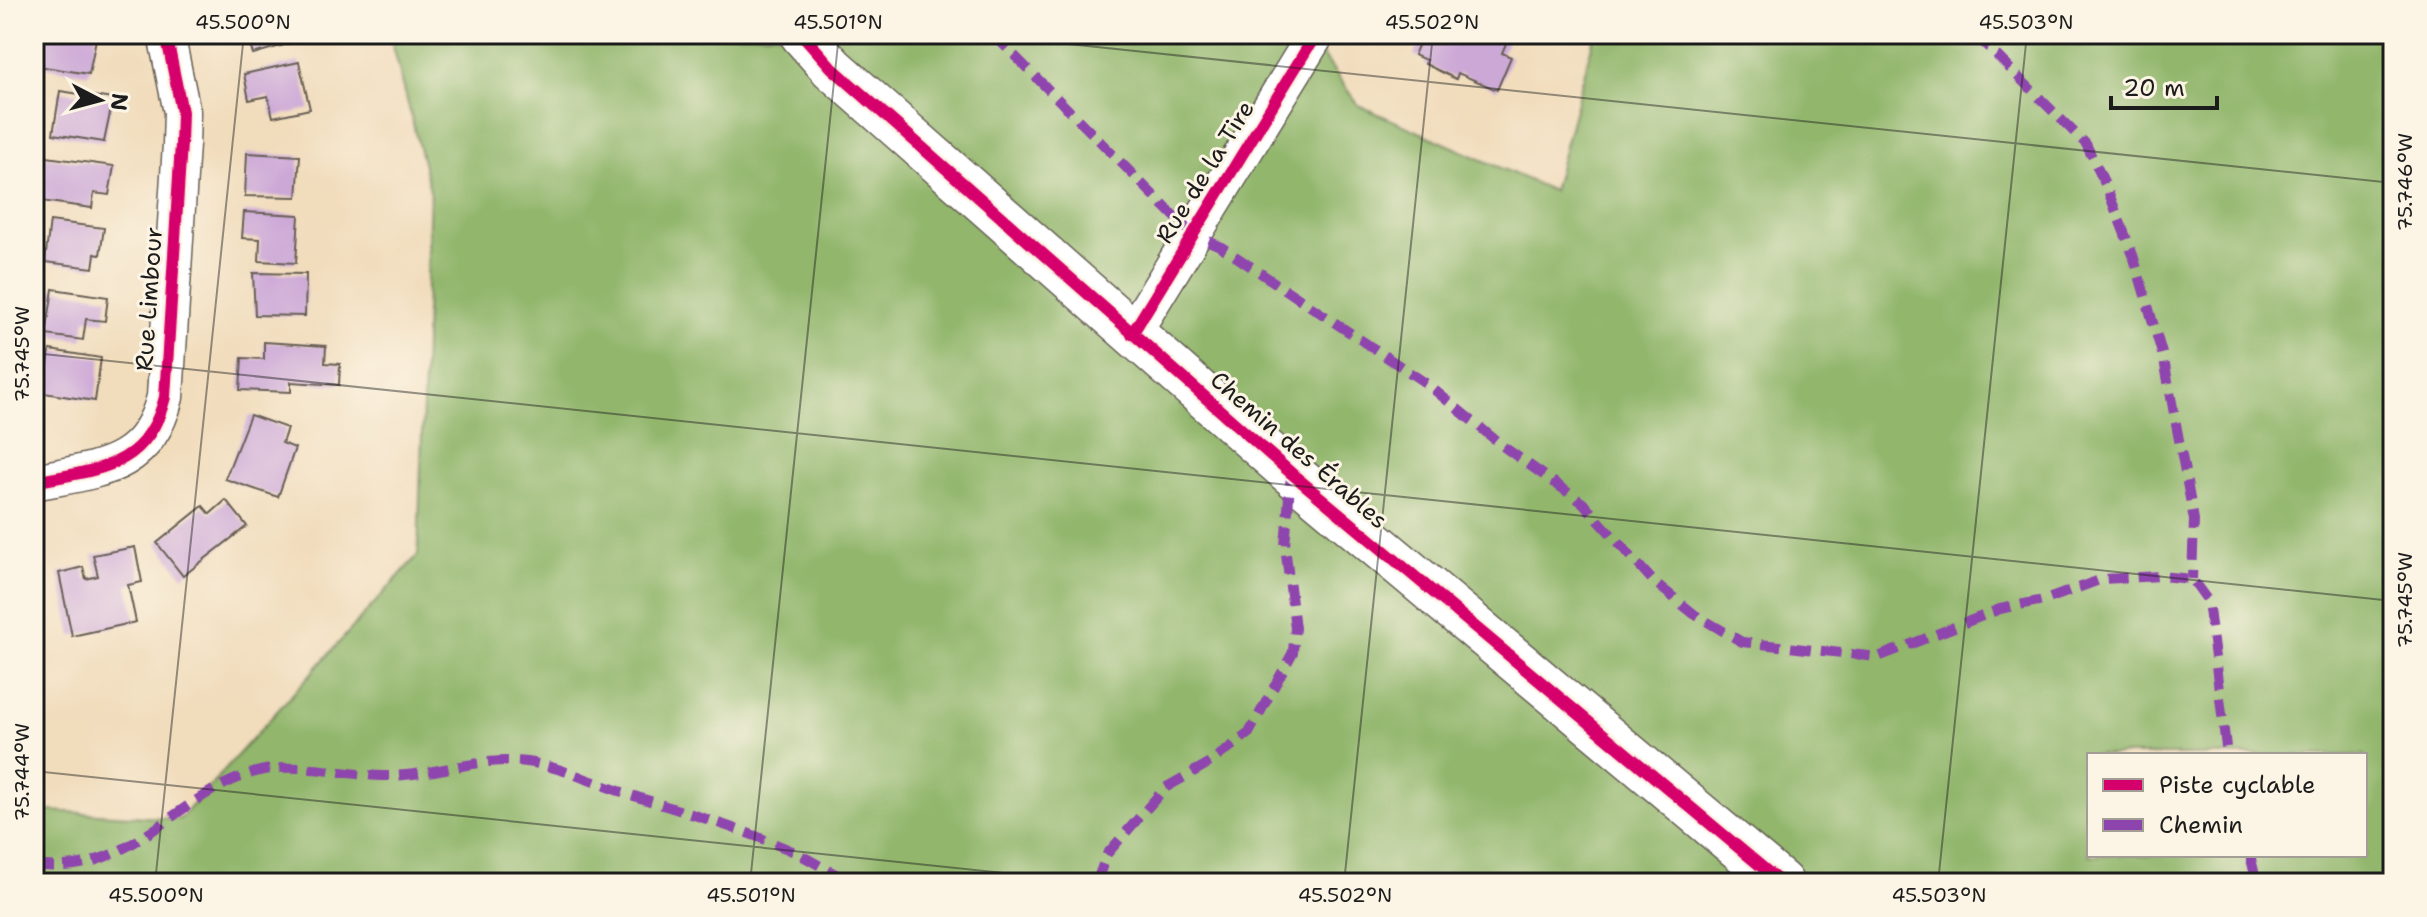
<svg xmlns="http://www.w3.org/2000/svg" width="2427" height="917" font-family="'Shantell Sans',sans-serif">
	<rect width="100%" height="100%" fill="#fcf5e5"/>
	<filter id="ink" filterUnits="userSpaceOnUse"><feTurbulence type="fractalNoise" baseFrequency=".0125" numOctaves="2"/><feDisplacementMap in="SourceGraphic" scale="16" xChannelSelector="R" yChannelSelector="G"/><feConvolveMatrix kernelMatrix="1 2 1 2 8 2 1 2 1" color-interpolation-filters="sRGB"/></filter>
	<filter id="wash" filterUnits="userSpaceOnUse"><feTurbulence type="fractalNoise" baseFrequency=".006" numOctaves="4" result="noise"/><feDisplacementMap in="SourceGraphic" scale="32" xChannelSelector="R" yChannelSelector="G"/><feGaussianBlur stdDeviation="1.8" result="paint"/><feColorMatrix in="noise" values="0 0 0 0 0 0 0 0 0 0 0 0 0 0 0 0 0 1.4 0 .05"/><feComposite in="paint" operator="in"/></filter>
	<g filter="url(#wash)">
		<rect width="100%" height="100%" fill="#f1dcbc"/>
		<path fill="#91b66c" stroke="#566944" stroke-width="2" fill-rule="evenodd" d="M390,34H1308L1358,105L1553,191L1595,34H2393V883H34V810L180,819L418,555L430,190ZM2089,755H2365V855H2089Z"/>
		<g id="blocks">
			<g fill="#cca8d7">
				<polygon points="43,34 97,34 89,74 38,66"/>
				<polygon points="230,34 312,34 312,37 253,54 247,36 231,40"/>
				<polygon points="1423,34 1510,34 1502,53 1511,57 1497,90 1458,73 1456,79 1425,64 1426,60 1414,55"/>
				<polygon points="299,62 310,109 273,117 268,96 249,100 244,74"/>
				<polygon points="60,91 113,99 104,142 53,134"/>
				<polygon points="247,153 300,156 297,197 245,196"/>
				<polygon points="39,156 114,166 109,195 94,193 92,208 34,200"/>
				<polygon points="244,212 299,215 296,263 259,261 260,239 242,238"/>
				<polygon points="50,221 104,228 100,255 95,254 93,268 45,262"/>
				<polygon points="253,273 306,274 305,316 255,315"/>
				<polygon points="53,289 108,297 105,321 86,319 83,340 46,335"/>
				<polygon points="264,342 326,346 325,363 340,364 339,385 291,382 291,392 240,390 242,358 264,359"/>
				<polygon points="50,350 101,358 95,401 44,393"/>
				<polygon points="250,415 287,428 282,443 295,448 278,497 225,479"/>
				<polygon points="226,500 247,526 183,576 157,543 203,506 210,514"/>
				<polygon points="135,547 142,582 128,585 136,622 72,636 59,573 83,567 86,579 98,576 93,555"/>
				<polygon points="34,594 41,628 34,629"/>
			</g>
		</g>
	</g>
	<g filter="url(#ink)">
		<use href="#blocks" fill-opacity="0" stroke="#675f54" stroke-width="2"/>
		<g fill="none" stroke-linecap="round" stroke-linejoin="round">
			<defs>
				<g id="minor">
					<polyline points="1132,334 1316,34"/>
					<path d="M34,482C98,469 147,469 165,397L181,144L182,112L166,34"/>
				</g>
				<polyline id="tertiary" points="802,34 832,68 1291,473 1781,883"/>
			</defs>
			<use href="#minor" stroke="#675f54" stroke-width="39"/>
			<use href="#tertiary" stroke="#675f54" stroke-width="47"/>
			<use href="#minor" stroke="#fff" stroke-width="36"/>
			<use href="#tertiary" stroke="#fff" stroke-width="44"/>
			<g stroke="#8e44ad" stroke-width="10" stroke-dasharray="20 10" stroke-linecap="butt">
				<polyline points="993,34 1192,234 1220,246 1427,384 1504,447 1583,503 1653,581 1694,614 1742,642 1878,657 2000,609 2048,599 2102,579 2161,576 2192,579 2208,601 2227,755"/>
				<polyline points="1975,34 2086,144 2106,186 2133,255 2164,360 2194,520 2192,579"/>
				<polyline points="2250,855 2257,883"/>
				<path d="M34,865C133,878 170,796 256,772C294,761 343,775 383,776C431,777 478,756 527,762C558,766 589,781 619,791C676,810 735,826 790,850C812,860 832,874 855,883"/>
				<polyline points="1096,883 1107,854 1165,788 1209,763 1249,733 1293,652 1295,628 1285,546 1291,473"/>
			</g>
			<defs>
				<g id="cycleway">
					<polyline points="802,34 832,68 1291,473 1781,883"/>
					<polyline points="1132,334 1316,34"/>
					<path d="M34,482C98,469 147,469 165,397L181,144L182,112L166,34"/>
				</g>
			</defs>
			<use href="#cycleway" stroke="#fcf5e5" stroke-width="17"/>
			<use href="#cycleway" stroke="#d6006c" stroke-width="12"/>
		</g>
	</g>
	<path fill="none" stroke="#1c1c1c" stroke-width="2" stroke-opacity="0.45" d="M973,34L2393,183M34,353L2393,601M34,771L1098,883M155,883L244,34M750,883L839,34M1344,883L1433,34M1938,883L2027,34"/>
	<g text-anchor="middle" stroke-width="6" stroke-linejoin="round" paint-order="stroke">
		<g font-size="24" fill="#1c1c1c" stroke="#fcf5e5">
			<text transform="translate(1205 172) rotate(-58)" y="8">Rue de la Tire</text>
			<text transform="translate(149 299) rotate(-86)" y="8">Rue Limbour</text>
			<text transform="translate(1299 450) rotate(41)" y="8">Chemin des Érables</text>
		</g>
	</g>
	<rect width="2427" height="917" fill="none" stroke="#fcf5e5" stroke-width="88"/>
	<rect x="2087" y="753" width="280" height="104" fill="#fcf5e5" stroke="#a29e95" stroke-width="2"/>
	<rect x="2103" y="779" width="40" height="12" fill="#d6006c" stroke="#a29e95" stroke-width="2"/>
	<text x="2159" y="793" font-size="24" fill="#1c1c1c">Piste cyclable</text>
	<rect x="2103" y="819" width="40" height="12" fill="#8e44ad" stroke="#a29e95" stroke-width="2"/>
	<text x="2159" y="833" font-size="24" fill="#1c1c1c">Chemin</text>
	<g transform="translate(100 100) rotate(96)" stroke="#fcf5e5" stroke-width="6" paint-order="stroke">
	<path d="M0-6L14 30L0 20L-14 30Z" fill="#1c1c1c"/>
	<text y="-12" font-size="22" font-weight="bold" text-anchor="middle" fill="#1c1c1c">N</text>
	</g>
	<path d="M2111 96v12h106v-12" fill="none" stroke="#1c1c1c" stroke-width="4"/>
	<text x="2123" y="96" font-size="24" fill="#1c1c1c" stroke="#fcf5e5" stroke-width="6" paint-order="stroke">20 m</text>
	<rect x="44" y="44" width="2339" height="829" fill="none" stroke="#1c1c1c" stroke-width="3"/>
	<g font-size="20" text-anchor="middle" fill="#1c1c1c">
		<text x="243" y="29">45.500°N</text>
		<text x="838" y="29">45.501°N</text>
		<text x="1432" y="29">45.502°N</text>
		<text x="2026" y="29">45.503°N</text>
		<text transform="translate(2405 182) rotate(-90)" y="7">75.746°W</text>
		<text transform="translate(22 354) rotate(-90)" y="7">75.745°W</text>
		<text transform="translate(2405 600) rotate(-90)" y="7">75.745°W</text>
		<text transform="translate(22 772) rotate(-90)" y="7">75.744°W</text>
		<text x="156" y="902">45.500°N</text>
		<text x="751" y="902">45.501°N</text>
		<text x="1345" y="902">45.502°N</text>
		<text x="1939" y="902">45.503°N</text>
	</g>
</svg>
